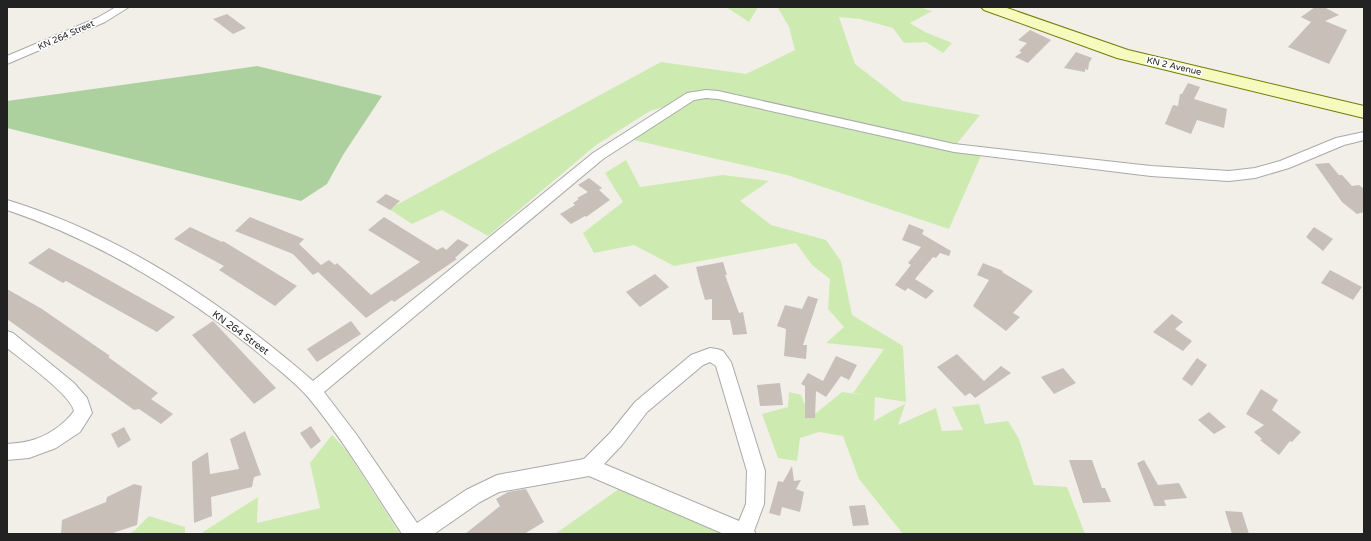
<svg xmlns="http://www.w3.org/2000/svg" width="1371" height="541" font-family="'Varela Round',sans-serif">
	<rect width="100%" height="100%" fill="#f2efe9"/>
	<g fill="#cdebb0" fill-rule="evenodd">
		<polygon points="726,7 758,7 749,22"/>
		<polygon points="774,7 919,7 932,11 910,23 925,32 952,43 943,53 926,42 904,43 893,28 860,19 839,17 855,64 903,101 980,115 955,146 983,151 949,229 787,175 625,138 701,96 650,111 596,145 488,236 442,210 412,224 389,209 661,62 746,74 795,50 789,27 778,8"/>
		<path d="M626,160L640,187L723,175L769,181L740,201L771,225L826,240L841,261L852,315L903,346L906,402L898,425L936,408L942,431L963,430L952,407L979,404L985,424L1008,421L1019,439L1034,485L1067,487L1085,534H903L859,479L843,436L819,432L800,438L797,461L778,458L762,414L788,407L789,392L801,395L810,418L842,392L864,395L853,393L884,349L826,343L844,327L828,309L830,279L812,265L796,243L674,266L634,245L594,253L583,233L623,202L605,173ZM875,397L906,402V403L874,421Z"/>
		<polygon points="332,435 347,451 400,534 203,534 203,532 258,497 257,523 320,508 310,463"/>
		<polygon points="623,486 729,534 555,534"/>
		<polygon points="149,516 185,527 185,534 128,534 134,531"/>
	</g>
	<polygon fill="#add19e" points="257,66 382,96 343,155 327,184 301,201 7,128 7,101"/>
	<g fill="#c7bfb8">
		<polygon points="1315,7 1324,7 1339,15 1325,21 1347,30 1329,64 1288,47 1311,22 1301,17"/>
		<polygon points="227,14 246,28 233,34 213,19"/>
		<polygon points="1030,30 1051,40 1028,63 1015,57 1022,52 1019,51 1027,43 1018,40"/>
		<polygon points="1076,52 1092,58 1089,63 1088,70 1085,69 1085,72 1064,68"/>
		<polygon points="1188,83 1200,87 1194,99 1227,109 1224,128 1197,120 1191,134 1165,124 1173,105 1178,106 1180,94 1182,94"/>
		<polygon points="1329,163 1339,175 1342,175 1352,186 1359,185 1364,189 1364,212 1357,214 1342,202 1315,164"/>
		<polygon points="589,178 602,188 599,190 610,200 586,217 585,216 571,224 560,214 575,205 573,203 579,199 577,198 588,192 578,185"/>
		<polygon points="386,194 400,201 390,210 376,202"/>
		<polygon points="250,217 304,239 299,244 321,265 329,260 335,265 337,263 371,295 420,262 368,230 384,217 437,250 443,247 446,250 458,239 469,245 455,258 457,259 394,302 392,300 366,318 318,272 313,275 293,254 235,231"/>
		<polygon points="909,224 924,230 922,234 951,251 949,256 940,253 936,258 933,257 915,279 934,291 926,299 908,288 905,291 895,285 911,265 908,263 921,247 902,240"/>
		<polygon points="190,227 222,242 223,241 297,286 275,306 219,270 224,266 174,239"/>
		<polygon points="1314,227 1333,239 1323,251 1306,237"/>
		<polygon points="49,248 91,270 175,317 157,332 66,281 63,283 28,263"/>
		<polygon points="723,262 727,275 725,275 739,313 743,312 747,334 733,335 730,320 712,320 712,299 705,300 700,283 696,267"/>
		<polygon points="983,263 1003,271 1002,272 1033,291 1013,313 1020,317 1006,331 973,306 989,280 977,275"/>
		<polygon points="1330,270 1362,287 1353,300 1321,283"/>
		<polygon points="655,274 669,287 640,307 626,292"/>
		<polygon points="7,289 42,309 110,356 108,357 158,393 151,399 173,414 161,424 139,409 134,410 7,319"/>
		<polygon points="808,296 818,299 803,345 807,345 806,359 784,356 786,329 777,326 785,305 802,309"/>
		<polygon points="1172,314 1183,322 1175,329 1192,341 1183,351 1153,332"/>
		<polygon points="213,321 276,388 254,404 192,335"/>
		<polygon points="351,321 361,334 317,362 307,349"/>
		<polygon points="957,354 984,381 1001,366 1011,373 975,398 970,393 965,396 937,367"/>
		<polygon points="836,356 857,365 849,380 841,376 826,397 816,391 815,418 805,418 805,386 801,384 808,373 823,381"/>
		<polygon points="1197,358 1207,365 1192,386 1182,379"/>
		<polygon points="1063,368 1076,383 1054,394 1041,377"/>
		<polygon points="780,383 783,405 760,406 757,385"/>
		<polygon points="1261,389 1278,400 1272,410 1301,432 1292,442 1290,441 1279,455 1260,440 1262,439 1254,432 1264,425 1246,414"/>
		<polygon points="1209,412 1226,427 1214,434 1198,420"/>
		<polygon points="311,426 321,441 311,449 300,433"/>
		<polygon points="124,427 131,440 118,448 111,434"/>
		<polygon points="245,431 261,475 254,477 252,487 211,497 212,516 194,523 192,462 208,452 210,474 239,469 230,439"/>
		<polygon points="1069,460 1092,460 1102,488 1105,488 1111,502 1083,503"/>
		<polygon points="1144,460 1158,485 1179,483 1187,498 1164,500 1166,506 1154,506 1137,463"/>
		<polygon points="792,466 794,481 801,480 796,489 804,492 800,512 782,507 780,516 769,513 778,481 783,482"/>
		<polygon points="134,484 142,486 137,525 110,534 61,534 62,520 106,502 107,497"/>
		<polygon points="526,489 544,522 524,534 465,534 500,506 496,499 508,492"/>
		<polygon points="865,505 869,525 853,526 849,506"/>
		<polygon points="1225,511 1242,512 1249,534 1232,534"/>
	</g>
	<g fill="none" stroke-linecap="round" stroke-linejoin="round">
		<defs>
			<g id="street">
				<polygon points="116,7 129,7 105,22 7,64 7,56 97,18"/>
				<path d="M706,90L718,91L954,144L1151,166L1229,171L1255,168L1280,161L1336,138L1364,132V140L1344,145L1289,168L1255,178L1229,181L1151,176L954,152L718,99L706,98L694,100L603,159L324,392L356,434L417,523L466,490L497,475L584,459L610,433L635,402L691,355L710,348L717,349L723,351L731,362L765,471L764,504L754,531L756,534H724L589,476L499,492L480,502L434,534H402C372,488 343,439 308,397C294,381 268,361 251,347C177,289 96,240 7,210V200C122,235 223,303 313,381L593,153L687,93ZM710,362L716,366L747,471L746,504L739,521L604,464L622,445L647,412L703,365Z"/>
				<path d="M7,331L13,333L74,383L87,398L92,413L80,432L56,448L29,458L7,460V444C14,443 22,443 29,441C46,437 64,425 74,411C71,395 22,360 7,348Z"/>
			</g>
			<polygon id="secondary" points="981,7 1004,7 1128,50 1364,106 1364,118 1117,58 984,10"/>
		</defs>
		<use href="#street" stroke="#a9a9a9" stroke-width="2"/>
		<use href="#secondary" stroke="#707d05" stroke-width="2"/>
		<use href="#street" fill="#fff" fill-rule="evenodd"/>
		<use href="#secondary" fill="#f7fabf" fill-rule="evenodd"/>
	</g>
	<g text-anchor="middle" stroke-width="3.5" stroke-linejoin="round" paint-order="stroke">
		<g font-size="9" fill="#222" stroke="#fff">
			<text transform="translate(66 35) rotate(-24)" y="3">KN 264 Street</text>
			<text transform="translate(1174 66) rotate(13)" y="3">KN 2 Avenue</text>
		</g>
		<g font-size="10" fill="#222" stroke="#fff">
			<text transform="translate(241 332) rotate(36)" y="4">KN 264 Street</text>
		</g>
	</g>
	<rect width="1371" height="541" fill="none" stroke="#222222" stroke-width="16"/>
</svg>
